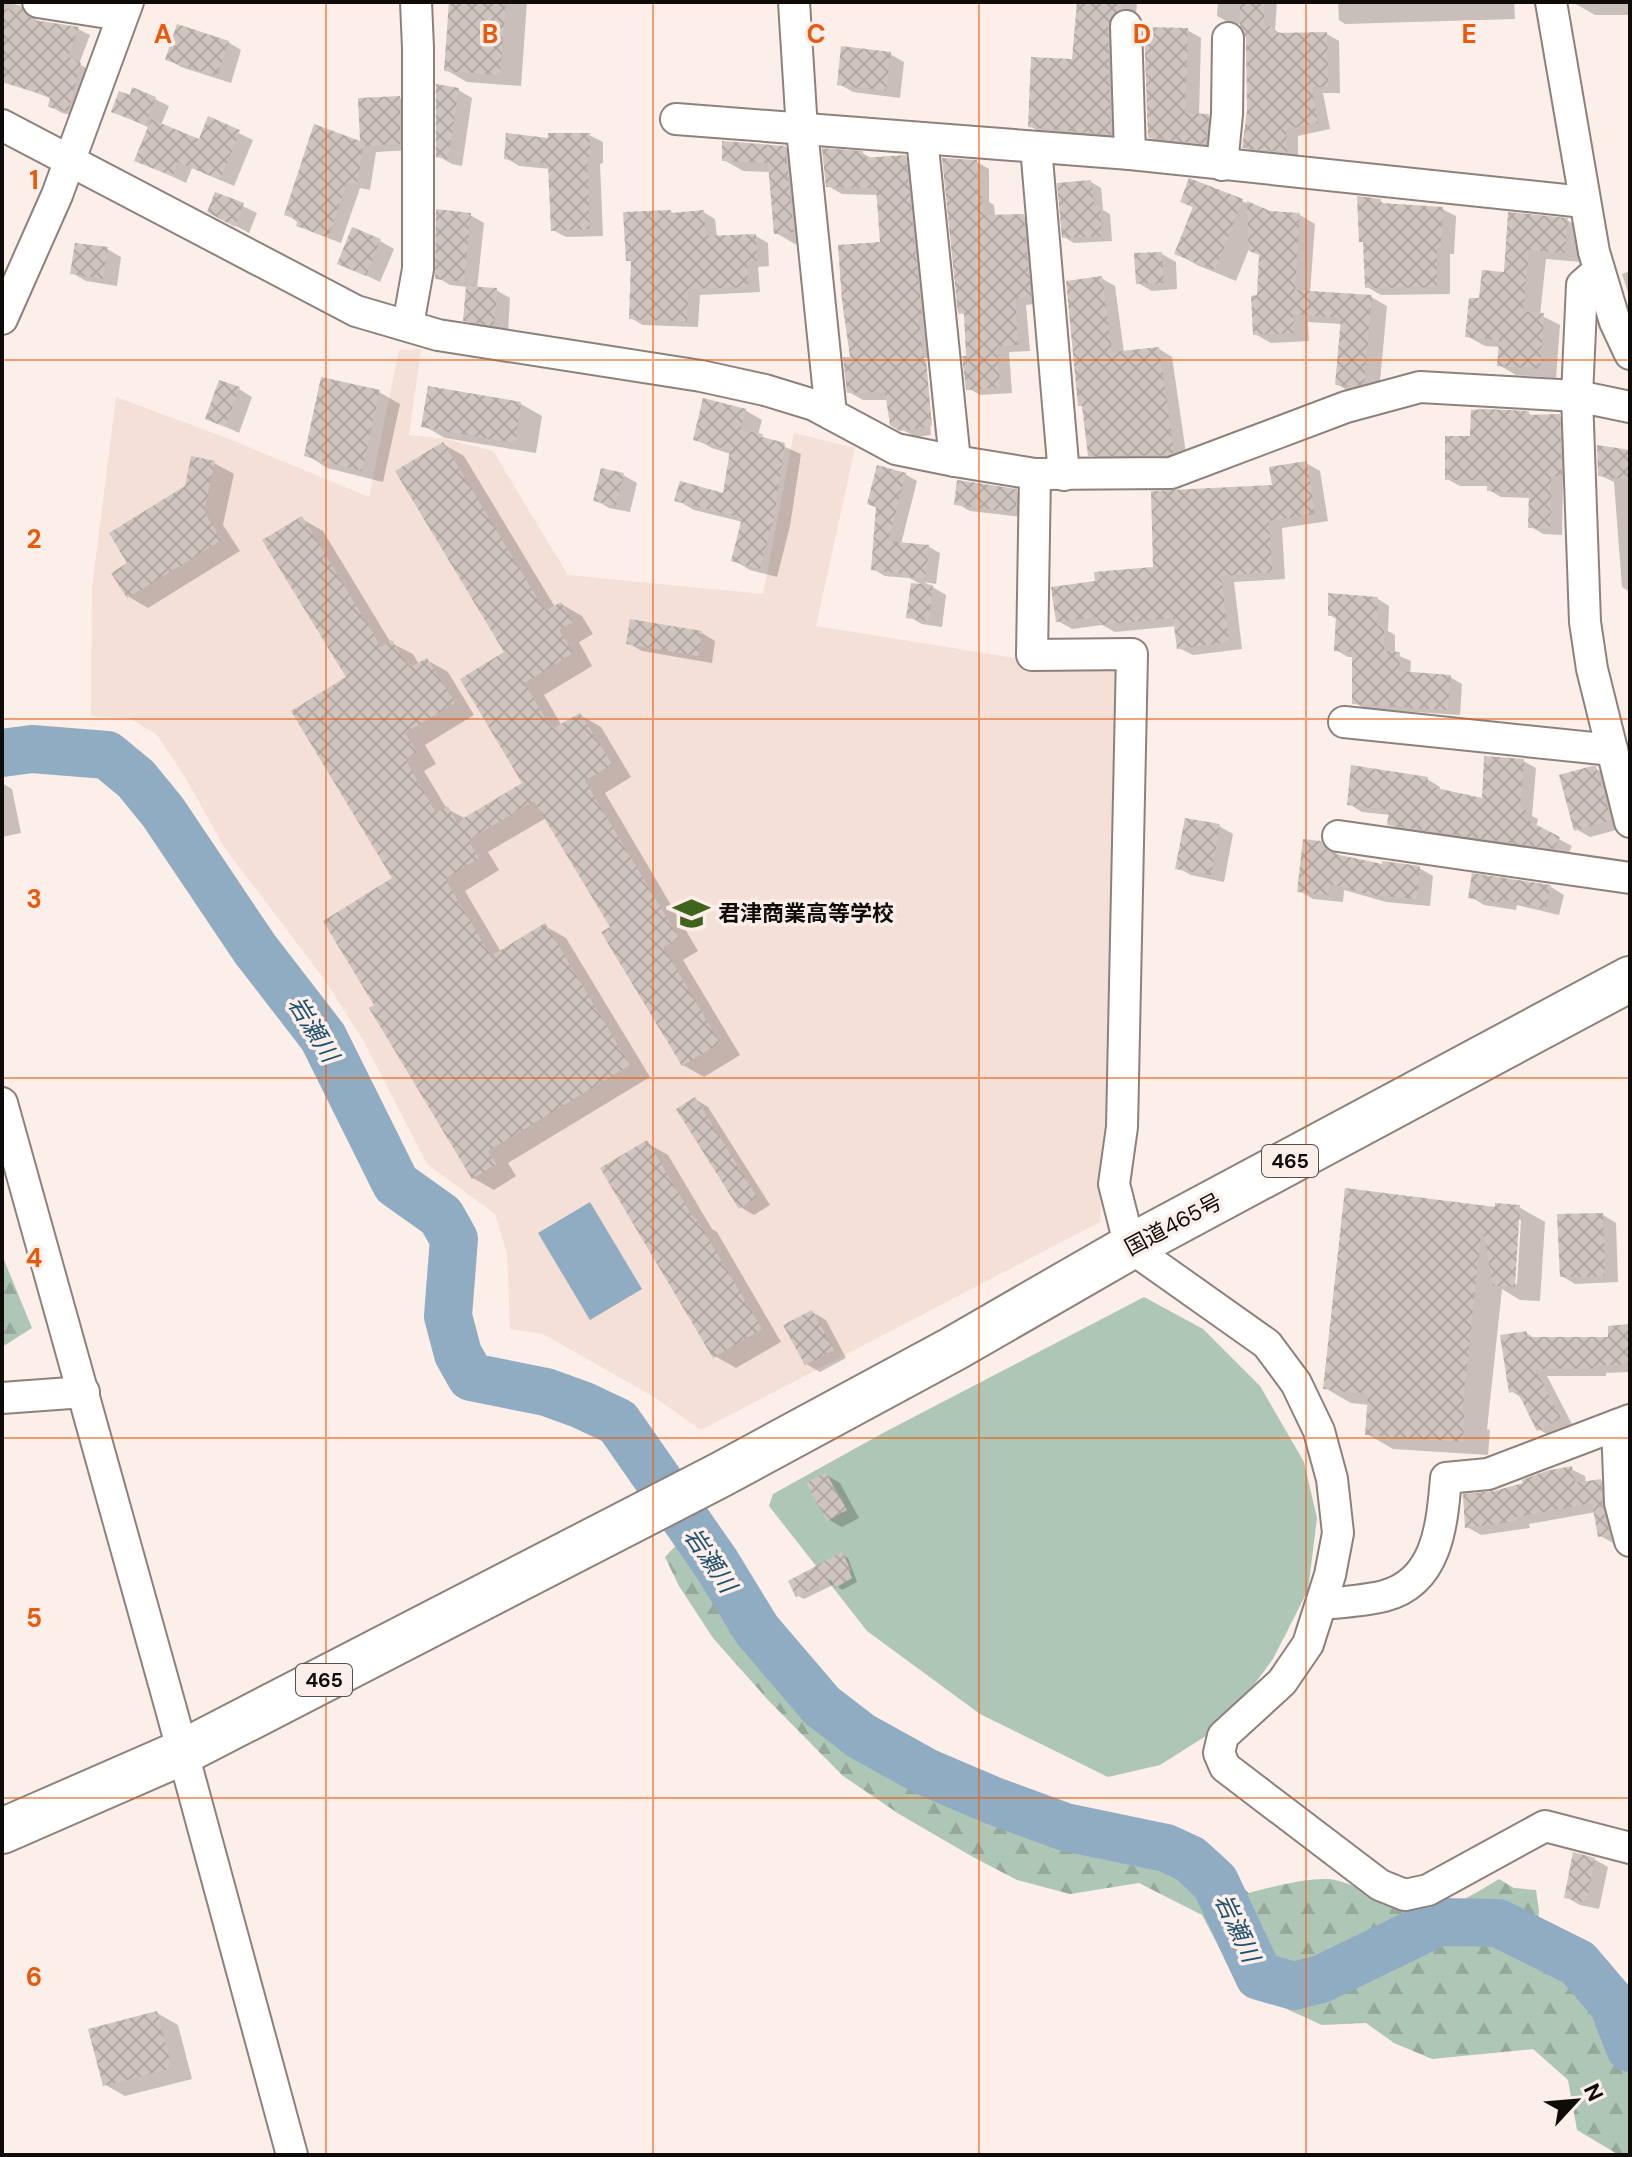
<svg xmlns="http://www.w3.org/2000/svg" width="1632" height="2157" font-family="'DM Sans','Noto Sans JP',sans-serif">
	<defs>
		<pattern id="forest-firs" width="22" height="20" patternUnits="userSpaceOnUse" patternTransform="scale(2)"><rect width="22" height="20" fill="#aec6b6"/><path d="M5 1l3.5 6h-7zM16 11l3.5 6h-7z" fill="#94a99b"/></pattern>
		<pattern id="building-cross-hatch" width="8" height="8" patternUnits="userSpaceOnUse" patternTransform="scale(2)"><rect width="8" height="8" fill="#d0c4bf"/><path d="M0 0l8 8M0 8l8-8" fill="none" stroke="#b1a7a3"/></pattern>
	</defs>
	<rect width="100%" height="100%" fill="#fceee9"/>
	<polygon fill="#f4e0d7" points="421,349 409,435 445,439 493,451 568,575 763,594 794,433 855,448 816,626 1034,661 1116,658 1108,1097 1100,1222 701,1430 654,1397 543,1334 510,1329 507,1253 495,1214 427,1164 363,1040 324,979 224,847 185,777 157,735 129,718 91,716 92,588 116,397 227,438 369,497 399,350"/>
	<g fill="url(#forest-firs)">
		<polygon points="2,1255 32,1328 2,1347"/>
		<path d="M682,1539L704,1549L793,1650L826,1695L900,1758L956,1785L1004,1815L1090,1840L1151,1843L1212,1865L1249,1893C1271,1887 1305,1878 1328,1879C1359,1882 1382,1906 1408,1913C1433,1920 1478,1892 1499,1879L1514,1888L1536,1890L1539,1911L1537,1934L1571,1955L1596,1992L1623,2013L1630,2006V2155H1619L1577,2130L1568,2080L1533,2049L1432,2059L1394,2043L1366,2023L1322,2025L1291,2011L1230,1968L1202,1915L1139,1883L1070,1894L1017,1880L973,1857L899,1814L843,1776L767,1699L713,1638L679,1586L665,1557Z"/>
	</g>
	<polygon fill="#aec6b6" points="1144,1297 1203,1329 1260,1386 1304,1462 1317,1518 1308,1590 1273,1659 1225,1724 1160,1765 1108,1777 980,1714 867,1631 769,1506 773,1494 883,1433"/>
	<polygon fill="#8facc2" points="590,1202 642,1289 590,1320 538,1233"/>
	<g fill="#0003" fill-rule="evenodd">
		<polygon points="2,2 20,6 32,13 37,22 78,29 90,35 79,64 91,71 80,117 62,113 50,106 52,99 22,87 2,68"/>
		<polygon points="451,2 527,2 521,86 467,82 446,70"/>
		<polygon points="1079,2 1137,3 1124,141 1043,134 1030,126 1074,61"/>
		<polygon points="1218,2 1277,2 1275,30 1283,35 1327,34 1339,41 1340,93 1323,93 1330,129 1298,136 1298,158 1256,154 1244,147 1249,112 1248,38 1244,25 1230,23 1217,16"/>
		<polygon points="1338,2 1514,2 1515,19 1345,24 1339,20"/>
		<polygon points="1630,2 1630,15 1595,15 1574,3"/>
		<polygon points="1187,30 1201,38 1199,116 1208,116 1222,124 1219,150 1163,145 1149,137"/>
		<polygon points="228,42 241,50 231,83 181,67 168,59"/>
		<polygon points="890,54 904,62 900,98 853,92 839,84"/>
		<polygon points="458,90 472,98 462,166 452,164 438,156"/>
		<polygon points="131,97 155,99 169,106 161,125 200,141 209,119 253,140 234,186 192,168 186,183 137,160 150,128 113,111"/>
		<polygon points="400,98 412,106 412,150 376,152 370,190 360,188 341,243 312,232 286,214 362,144"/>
		<polygon points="589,135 603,142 603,163 600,164 603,236 566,237 553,230 551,169 519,166 506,158 550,140"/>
		<polygon points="785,147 804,159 813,242 795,244 776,233 771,172 743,171 724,160"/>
		<polygon points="862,153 873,159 905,157 919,165 945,433 935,435 928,358 924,358 931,435 916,437 892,424 888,400 863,400 849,392 852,359 882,244 879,195 842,194 828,186"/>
		<polygon points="977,162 989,169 989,202 994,205 995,216 1023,216 1035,223 1042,303 1026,305 1030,351 1009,352 1012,393 980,395 968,388 966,316 960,312"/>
		<polygon points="1091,182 1101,188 1103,210 1110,214 1112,241 1074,243 1064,237"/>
		<polygon points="217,194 257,213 249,233 223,219"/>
		<polygon points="1183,201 1242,201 1270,213 1300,215 1315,224 1310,293 1371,297 1387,306 1379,392 1352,393 1337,384 1342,324 1308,322 1309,341 1271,343 1255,334 1261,256 1249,249 1236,281 1197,265 1176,253 1194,208"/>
		<polygon points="1380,201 1389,206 1442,209 1456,216 1454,254 1450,254 1450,294 1381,295 1367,287 1365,244 1361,241"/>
		<polygon points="671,212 676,214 703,212 715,219 717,238 756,236 768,243 769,266 758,267 760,292 700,295 698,327 643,325 631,318 633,263 628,260"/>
		<polygon points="1510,214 1567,220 1584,230 1582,262 1546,259 1540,315 1560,325 1556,378 1516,375 1499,365 1500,347 1485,346 1467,336 1481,300 1506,275"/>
		<polygon points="470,215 484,223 477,289 496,290 510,298 508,332 479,328 465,320 468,287 450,285 437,277"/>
		<polygon points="380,241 394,249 380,282 340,263"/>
		<polygon points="107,249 121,257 117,286 86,281 72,273"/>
		<polygon points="1162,254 1176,262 1177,289 1152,291 1138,283"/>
		<polygon points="1630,271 1630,298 1622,274"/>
		<polygon points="1101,278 1115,286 1124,353 1159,349 1172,357 1187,460 1104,462 1090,454 1084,407"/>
		<polygon points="239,389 252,397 239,433 207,418"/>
		<polygon points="379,392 400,404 383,482 327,468 307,455"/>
		<polygon points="521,404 542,416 536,453 445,438 424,426"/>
		<polygon points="745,410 762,420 758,435 801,454 790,526 777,577 750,570 733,560 743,522 694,510 677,500 725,495 731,454 712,448 695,439"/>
		<polygon points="1528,413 1534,417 1559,416 1572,423 1574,482 1563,482 1562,535 1543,534 1530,526 1531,498 1501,497 1489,490 1489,486 1460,486 1447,479 1472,438"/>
		<polygon points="443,444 464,456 555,607 561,604 582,616 593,634 579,642 592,666 544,695 562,726 580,715 601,727 631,777 605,793 698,951 683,960 740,1055 704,1077 683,1065 612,927 546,818 488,852 499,870 465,891 501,952 545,926 566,938 650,1077 508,1163 516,1176 494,1190 473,1178 377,1005 394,879 349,678 302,519 323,531 391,643 413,654 419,664 427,660 448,672 474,715 425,745 436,764 424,771 447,809 466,819 524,783 507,653"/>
		<polygon points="1630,452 1630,592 1622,587 1614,482 1600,475"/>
		<polygon points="214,463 234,474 223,525 240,551 148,608 129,597 130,563 187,488"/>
		<polygon points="1306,463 1320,471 1328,521 1282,528 1285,579 1234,582 1242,649 1193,655 1179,648 1176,626 1115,632 1102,625 1072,629 1058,621 1097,583 1155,569"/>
		<polygon points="905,474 917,481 901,544 929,547 940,553 936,584 924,582 946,595 942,627 922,624 908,616 925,586 909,578 885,576 873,569 878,508 869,503"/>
		<polygon points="623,475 637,483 630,512 609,508 596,500"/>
		<polygon points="1016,491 1030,499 1030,518 970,511 956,503"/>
		<polygon points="1378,599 1389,606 1388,631 1395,635 1395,654 1411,661 1410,674 1450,677 1462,684 1460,715 1365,709 1354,702 1354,657 1348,657 1336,650 1338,620 1330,615"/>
		<polygon points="702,633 715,641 712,663 642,651 628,643"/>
		<polygon points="1523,761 1536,768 1532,816 1538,819 1536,827 1572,846 1568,855 1402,831 1389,824 1390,815 1362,812 1349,804 1427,779 1440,787 1440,791 1484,800"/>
		<polygon points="1596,769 1610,776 1624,828 1590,837 1576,829"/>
		<polygon points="2,783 12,789 21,833 2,837"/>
		<polygon points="1219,826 1233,834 1224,882 1191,875 1178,868"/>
		<polygon points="1320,843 1335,851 1338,856 1384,866 1419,868 1433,876 1430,906 1386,902 1344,890 1343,902 1313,899 1300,891"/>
		<polygon points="1473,876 1551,887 1564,895 1559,915 1517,905 1516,910 1484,905 1471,897"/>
		<polygon points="695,1099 708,1107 770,1205 754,1215 740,1207"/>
		<polygon points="647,1143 668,1155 712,1229 717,1232 781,1342 736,1368 715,1356"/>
		<path d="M1519,1207L1545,1222L1540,1301L1520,1300L1502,1289L1487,1429L1490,1430L1488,1455L1393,1449L1367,1434L1369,1405L1351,1403L1325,1388L1497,1209ZM1517,1220H1521L1517,1284L1513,1283Z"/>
		<polygon points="1603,1215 1616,1223 1618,1282 1575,1284 1562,1276"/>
		<polygon points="812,1312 826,1320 846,1358 820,1372 806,1364"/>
		<polygon points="1630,1326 1630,1372 1606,1373 1606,1376 1547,1376 1573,1426 1552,1437 1538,1429 1522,1398 1511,1391 1526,1333 1536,1339 1611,1339"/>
		<polygon points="1571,1469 1585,1476 1586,1484 1601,1481 1614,1489 1622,1542 1613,1543 1599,1535 1596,1512 1529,1524 1530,1528 1481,1535 1467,1527 1494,1493"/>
		<polygon points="826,1475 840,1483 859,1518 842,1527 829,1520"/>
		<polygon points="842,1555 848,1558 857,1582 842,1590 835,1584 804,1599 798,1596"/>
		<polygon points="1594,1859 1608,1867 1599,1909 1580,1905 1566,1897"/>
		<polygon points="157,2013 178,2025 192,2079 125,2096 104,2084"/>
	</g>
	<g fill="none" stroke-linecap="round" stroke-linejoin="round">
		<polyline stroke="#8facc2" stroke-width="48" points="2,753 32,749 107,755 136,779 163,812 255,949 323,1037 396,1184 441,1216 454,1239 448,1316 458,1354 471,1377 546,1392 582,1405 618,1422 716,1563 757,1630 822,1706 861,1736 926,1772 994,1801 1065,1827 1166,1848 1190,1859 1215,1882 1259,1976 1294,1986 1321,1979 1439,1922 1498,1923 1578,1963 1613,2004 1630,2048"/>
	</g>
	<g fill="url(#building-cross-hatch)">
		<polygon points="449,2 506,2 500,75 444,71"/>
		<polygon points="1077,2 1123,2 1122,9 1111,17 1108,27 1111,135 1028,127 1031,57 1072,59"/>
		<polygon points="1240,2 1265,2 1263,27 1273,26 1274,33 1327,32 1328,87 1312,87 1318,123 1286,129 1287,152 1242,148 1247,111 1246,38 1240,25"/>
		<polygon points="13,4 21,6 26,15 34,20 79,27 68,57 81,63 68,112 48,107 50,97 2,82 2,7 12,11"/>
		<polygon points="177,24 229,41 217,76 165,60"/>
		<polygon points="1144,27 1188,28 1185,113 1209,114 1206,144 1148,138"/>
		<polygon points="841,46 891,52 886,91 837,85"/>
		<polygon points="436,84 459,88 448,159 436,157"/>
		<polygon points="132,87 156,97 145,125 111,112 119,91 130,95"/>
		<polygon points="400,96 400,144 363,146 357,184 347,182 328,237 296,226 298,220 284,215 314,124 360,141 358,98"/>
		<polygon points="208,116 240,130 220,180 178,162 172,176 134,161 151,119 199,139"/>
		<polygon points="506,133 548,138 548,133 590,133 590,157 587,157 590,229 551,231 548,164 504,159"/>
		<polygon points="722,141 785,146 794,232 774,234 768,163 722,161"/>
		<polygon points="822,148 863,151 863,158 906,155 922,317 918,317 924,359 926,359 932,426 900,431 890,425 885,392 847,393 843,357 850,357 842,301 838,245 880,242 876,188 826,187"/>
		<polygon points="942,158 977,160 978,196 982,196 983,215 1024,214 1031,297 1015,298 1018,345 997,346 1000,387 966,390 962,356 966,356 964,313 958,314"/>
		<polygon points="1189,178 1243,199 1215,270 1174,254 1193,207 1180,202"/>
		<polygon points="1091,180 1094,206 1100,206 1102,236 1062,238 1057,183"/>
		<polygon points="215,192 244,203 235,227 207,212"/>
		<polygon points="1357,196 1381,199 1381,203 1443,207 1441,247 1437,247 1437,287 1365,288 1363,242 1359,242"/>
		<polygon points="1247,201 1270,211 1300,213 1295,290 1372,295 1364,384 1352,387 1335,385 1341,318 1293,314 1294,333 1253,335 1251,296 1257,295 1259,255 1249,251"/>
		<polygon points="436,209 471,213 464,282 435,279"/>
		<polygon points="671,210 671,213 704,210 706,236 756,234 757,261 747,261 748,287 688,289 687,322 629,319 631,261 626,261 623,212"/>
		<polygon points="1508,212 1568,218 1565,253 1529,250 1523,312 1544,313 1540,369 1497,366 1499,340 1465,337 1469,298 1479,298 1482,270 1504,272"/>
		<polygon points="352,227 381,239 366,276 337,264"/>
		<polygon points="75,243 108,247 103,279 70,274"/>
		<polygon points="1162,252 1164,283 1136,284 1134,253"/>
		<polygon points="1102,276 1112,352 1159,347 1174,452 1168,455 1088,456 1082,406 1078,406 1066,281"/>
		<polygon points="466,286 497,288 494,326 463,321"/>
		<polygon points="321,377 380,390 362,471 304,456"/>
		<polygon points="219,380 240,387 225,427 205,419"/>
		<polygon points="428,386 521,402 515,443 421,427"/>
		<polygon points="703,398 746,409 740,430 763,434 762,437 785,443 774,516 760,569 731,561 742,518 674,501 680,481 723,493 730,450 693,440"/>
		<polygon points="1485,409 1529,411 1528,415 1560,414 1562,476 1551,476 1550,529 1528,528 1529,493 1487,491 1487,480 1445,480 1445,436 1470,436 1471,410"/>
		<polygon points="443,442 545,611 561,602 573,622 559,630 573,653 524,683 552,729 580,713 612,764 585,781 679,938 663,947 720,1043 682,1066 601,932 610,927 534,801 468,840 479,858 445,879 491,956 545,923 630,1065 488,1151 496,1164 472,1179 369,1008 374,1005 323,921 392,878 291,711 346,677 262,540 302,516 381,647 392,640 409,668 427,658 455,703 405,733 417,752 405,759 436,813 448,806 457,822 522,783 460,679 504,652 395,471"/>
		<polygon points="1597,445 1630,450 1630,480 1598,476"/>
		<polygon points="191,456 215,461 204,512 222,540 127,598 111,573 127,563 109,533 185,486"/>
		<polygon points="1307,461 1315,514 1269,521 1272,572 1221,576 1229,642 1177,649 1173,618 1099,625 1098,617 1056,622 1051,587 1095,581 1094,572 1153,567 1151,491 1272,485 1269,467"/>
		<polygon points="877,465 906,473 888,541 929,545 925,579 902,576 903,573 871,570 876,507 867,504"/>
		<polygon points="601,468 624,473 616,506 593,501"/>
		<polygon points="957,480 1017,489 1016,512 954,505"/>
		<polygon points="911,583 933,585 929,621 906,618"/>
		<polygon points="1328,593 1378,597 1377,626 1384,626 1384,651 1400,652 1399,671 1451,675 1448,710 1352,704 1352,652 1334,651 1336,616 1328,616"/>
		<polygon points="630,619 702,631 698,656 626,644"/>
		<polygon points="1484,756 1524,759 1520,808 1526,810 1523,818 1560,837 1554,849 1387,825 1389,810 1347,805 1351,765 1428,777 1427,786 1482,798"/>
		<polygon points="1592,766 1596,766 1611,820 1574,831 1559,775"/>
		<polygon points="1185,818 1220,824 1211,875 1175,869"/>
		<polygon points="1303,839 1321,841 1326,850 1335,854 1382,864 1382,861 1420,866 1417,899 1371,895 1330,884 1329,895 1297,892"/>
		<polygon points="1472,873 1551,885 1546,909 1503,899 1503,903 1468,898"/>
		<polygon points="695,1097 757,1197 739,1209 676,1109"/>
		<polygon points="647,1140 694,1219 696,1218 762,1329 713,1358 600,1168"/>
		<polygon points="1345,1188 1495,1207 1495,1203 1520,1205 1515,1287 1493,1286 1484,1234 1481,1234 1462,1413 1464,1413 1463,1442 1365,1435 1368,1394 1323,1389"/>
		<polygon points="1603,1213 1605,1276 1560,1277 1557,1214"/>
		<polygon points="812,1310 834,1350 805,1365 783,1325"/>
		<polygon points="1630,1324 1630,1364 1593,1366 1593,1369 1535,1369 1561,1418 1537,1431 1517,1391 1509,1393 1500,1335 1527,1331 1527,1337 1608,1337 1608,1326"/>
		<polygon points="1572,1466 1575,1483 1601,1479 1603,1507 1610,1535 1598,1537 1592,1503 1516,1517 1517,1521 1465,1528 1463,1494 1494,1491 1523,1483 1522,1480 1546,1471"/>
		<polygon points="826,1473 847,1510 827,1521 806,1483"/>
		<polygon points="842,1552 851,1570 849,1571 852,1578 835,1588 831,1580 796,1597 788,1581"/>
		<polygon points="1573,1852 1595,1858 1586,1902 1564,1898"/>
		<polygon points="157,2011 172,2068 103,2086 88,2029"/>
	</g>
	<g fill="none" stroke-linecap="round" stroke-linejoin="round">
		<defs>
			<g id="minor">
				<polyline points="38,2 121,15"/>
				<polyline points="794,2 802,130 831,414"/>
				<polyline points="1551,2 1594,252 1615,322 1630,354"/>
				<polyline points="1126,26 1130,154"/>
				<polyline points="676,119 1130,154 1584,202"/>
				<polyline points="2,125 356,311 438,335 701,376 765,390 814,405 896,449 955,461 1035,474 1171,473 1346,407 1420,387 1577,396 1630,407"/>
				<polyline points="922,138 955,461"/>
				<polyline points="1036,147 1064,475"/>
				<polyline points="1222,165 1227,114 1228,38"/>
				<polyline points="1599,270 1582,285 1577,396 1585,622 1592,669 1630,822"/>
				<polyline points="2,319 57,195 128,2"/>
				<polyline points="408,325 418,269 418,48 416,2"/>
				<polyline points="1035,474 1032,655 1132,654 1122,1127 1114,1184 1130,1247 1267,1344 1296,1383 1319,1431 1332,1479 1338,1533 1330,1575 1308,1644 1282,1682 1223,1736 1219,1753 1225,1767 1380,1885 1405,1895 1428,1890 1545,1826 1630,1848"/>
				<polyline points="1344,722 1612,750"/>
				<polyline points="1338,836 1630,878"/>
				<polyline points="2,1103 171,1709 292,2155"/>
				<polyline points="2,1398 84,1392"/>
				<polyline points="1617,1425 1620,1503 1630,1541"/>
				<path d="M1322,1604C1342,1602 1364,1601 1384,1596C1438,1582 1442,1524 1446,1478L1488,1474L1630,1420"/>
			</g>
			<polyline id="highway" points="2,1831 183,1752 720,1475 953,1349 1130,1247 1630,979"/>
		</defs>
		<use href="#minor" stroke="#8d817c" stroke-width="34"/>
		<use href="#highway" stroke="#8d817c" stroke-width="48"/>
		<use href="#minor" stroke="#fff" stroke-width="30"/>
		<use href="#highway" stroke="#fff" stroke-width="44"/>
	</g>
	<path fill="none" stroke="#e8590c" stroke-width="2" stroke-opacity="0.55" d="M326,2V2155M653,2V2155M979,2V2155M1306,2V2155M2,360H1630M2,719H1630M2,1078H1630M2,1438H1630M2,1798H1630"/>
	<defs>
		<symbol id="university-bare" viewBox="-9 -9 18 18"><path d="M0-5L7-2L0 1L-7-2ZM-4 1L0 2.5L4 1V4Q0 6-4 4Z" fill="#3f641c" stroke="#fceee9" stroke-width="2.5" paint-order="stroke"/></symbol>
	</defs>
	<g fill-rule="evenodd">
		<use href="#university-bare" x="666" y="888" width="51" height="51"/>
	</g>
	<g text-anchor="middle" stroke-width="7" stroke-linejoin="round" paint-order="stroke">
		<g fill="#fceee9" stroke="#564f4c" stroke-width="2">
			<rect x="1262" y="1145" width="56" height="32" rx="6"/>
			<rect x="296" y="1664" width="56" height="32" rx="6"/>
		</g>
		<g font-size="20" font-weight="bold" fill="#0f0b09">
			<text x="1290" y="1168">465</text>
			<text x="324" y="1687">465</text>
		</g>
		<g font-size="22" font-weight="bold" fill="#0f0b09" stroke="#fceee9" text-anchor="start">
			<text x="718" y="921">君津商業高等学校</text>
		</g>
		<g font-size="22" fill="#0f0b09" stroke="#fceee9">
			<text transform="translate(1173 1224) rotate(-28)" y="8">国道465号</text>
		</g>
		<g font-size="24" font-style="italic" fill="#1e506f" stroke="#fceee9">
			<text transform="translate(313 1029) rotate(58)" y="8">岩瀬川</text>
			<text transform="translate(710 1560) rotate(56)" y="8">岩瀬川</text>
			<text transform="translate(1237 1928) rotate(65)" y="8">岩瀬川</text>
		</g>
	</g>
	<g font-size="26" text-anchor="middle" font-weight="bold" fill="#e8590c" stroke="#fceee9" stroke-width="7" stroke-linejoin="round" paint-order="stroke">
		<text x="163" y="43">A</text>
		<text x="490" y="43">B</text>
		<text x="816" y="43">C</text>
		<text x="1142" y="43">D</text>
		<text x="1469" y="43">E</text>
		<text x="34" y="189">1</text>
		<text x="34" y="548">2</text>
		<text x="34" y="908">3</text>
		<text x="34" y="1267">4</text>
		<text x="34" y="1627">5</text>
		<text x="34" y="1986">6</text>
	</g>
	<rect width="1632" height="2157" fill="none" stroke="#0f0b09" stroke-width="8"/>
	<g transform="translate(1576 2101) rotate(64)" stroke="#fceee9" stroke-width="6" paint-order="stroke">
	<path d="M0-6L14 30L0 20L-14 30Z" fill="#0f0b09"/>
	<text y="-12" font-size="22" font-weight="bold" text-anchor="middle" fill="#0f0b09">N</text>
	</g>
</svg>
